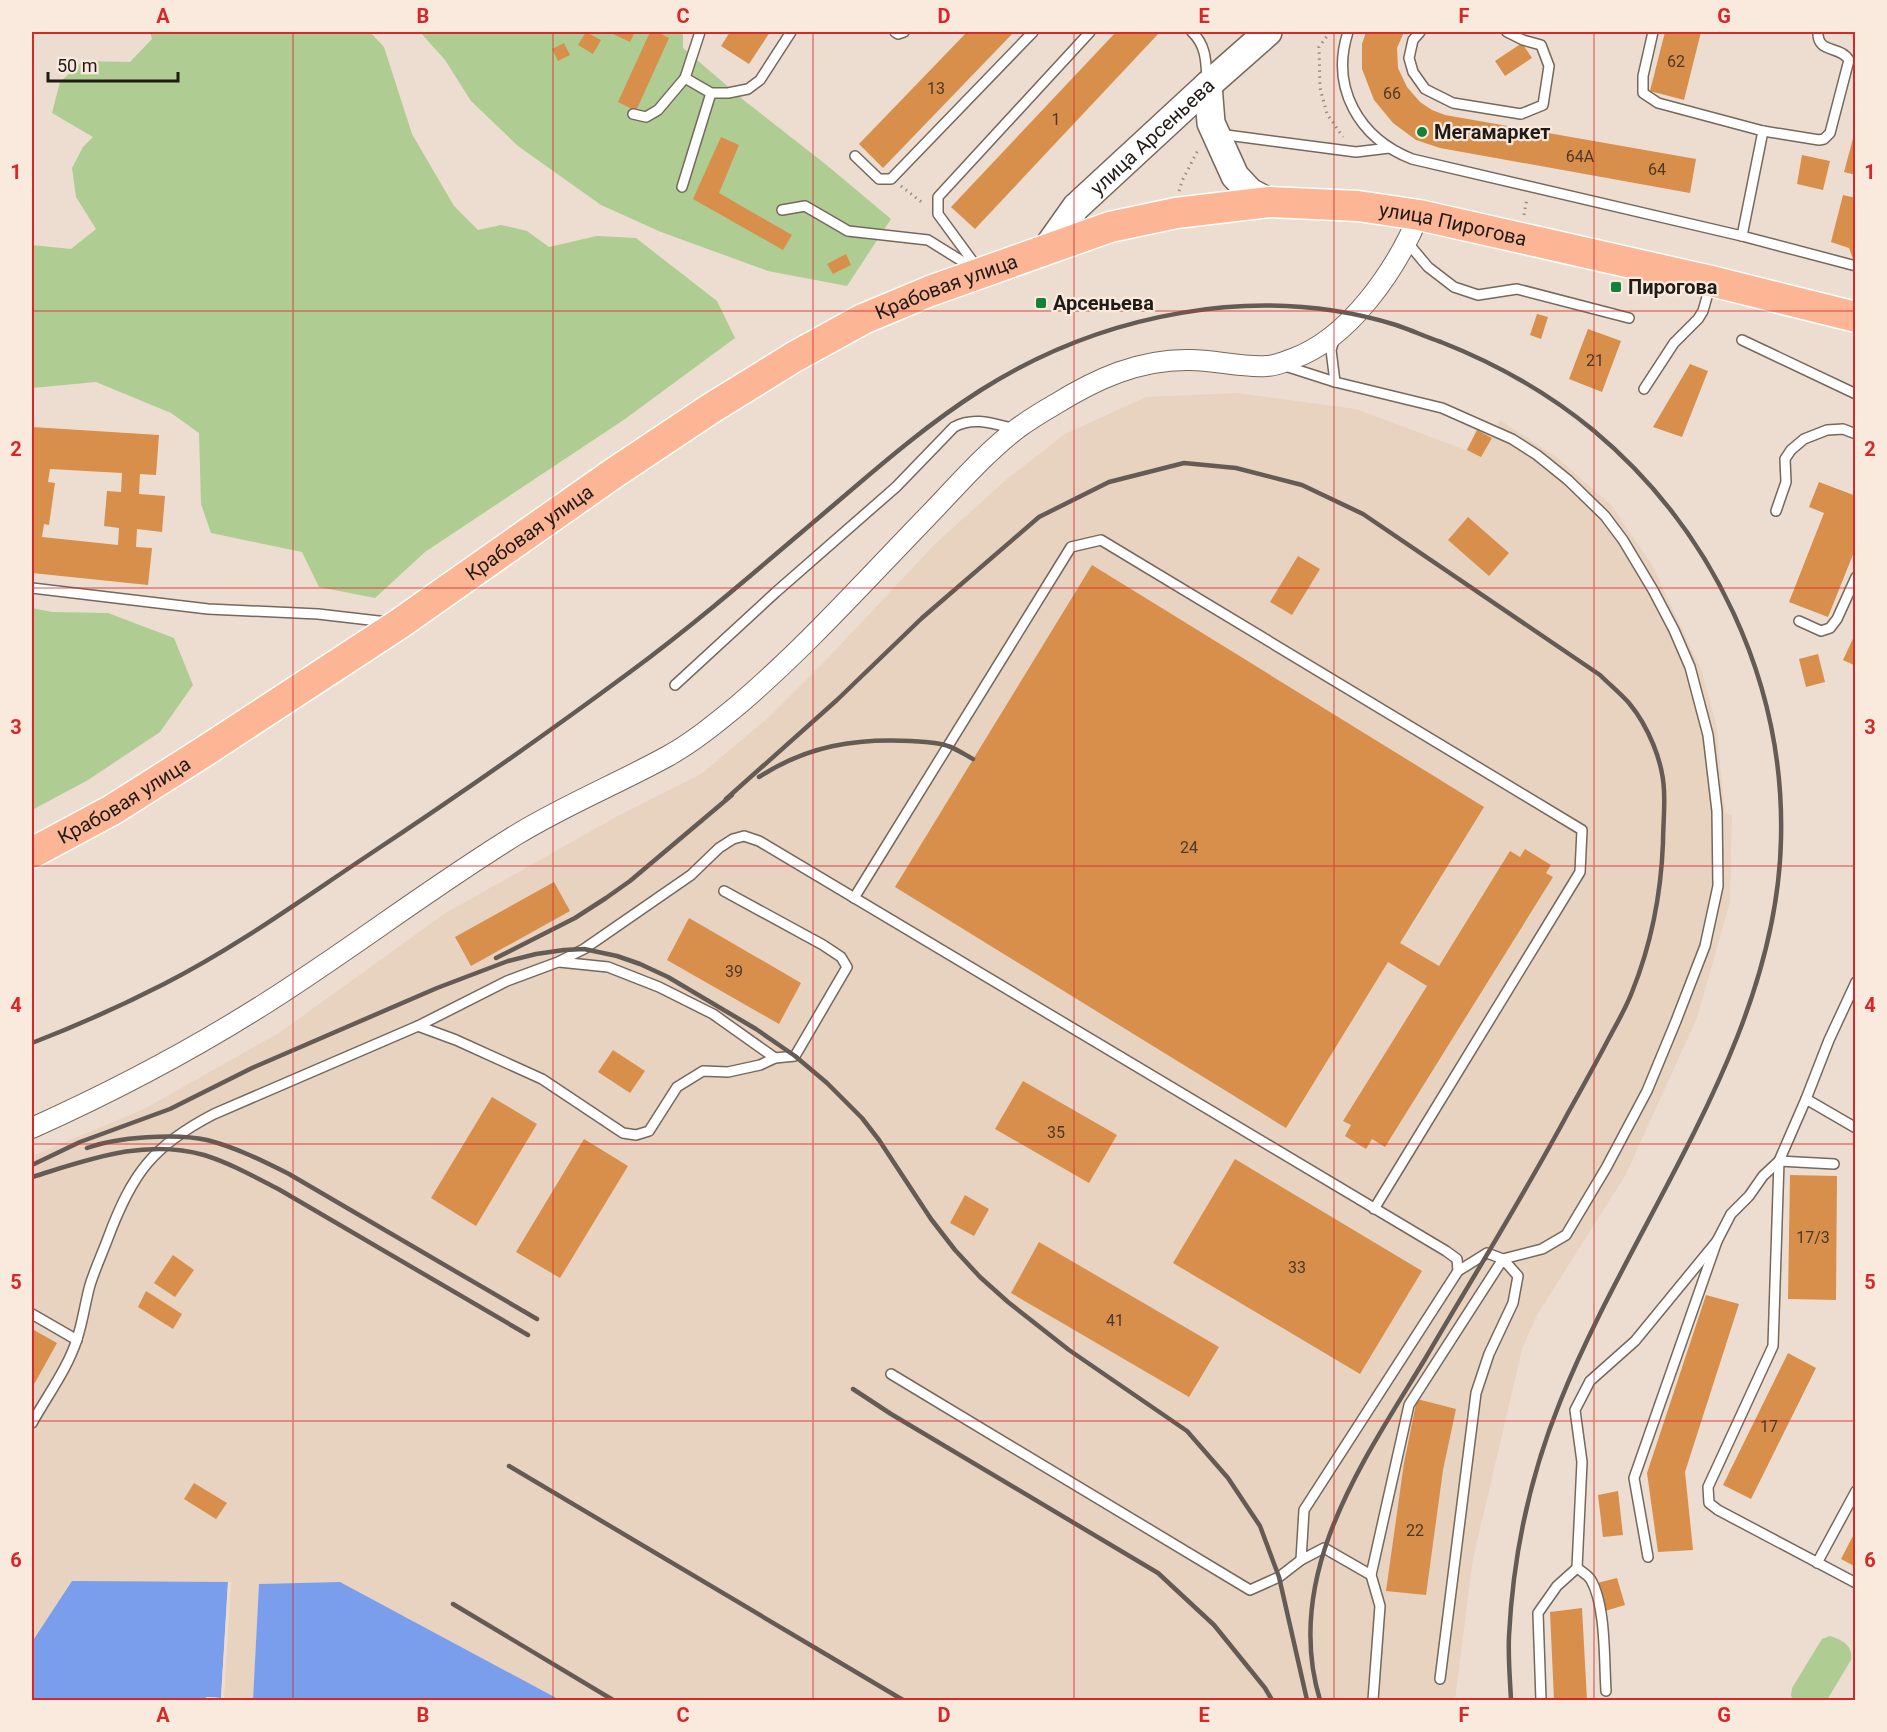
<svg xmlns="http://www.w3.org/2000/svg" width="1887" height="1732" font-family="Roboto,sans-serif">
	<rect width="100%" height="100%" fill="#edddd0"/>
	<polygon fill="#e8d2c0" points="1237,393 1356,409 1466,450 1477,430 1492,438 1500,420 1556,457 1611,505 1652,565 1701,669 1716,724 1725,813 1732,815 1730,902 1697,1018 1625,1176 1537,1315 1522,1349 1473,1559 1455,1700 560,1700 340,1582 259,1584 253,1700 206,1700 221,1698 32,1642 32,1156 144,1109 279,1033 444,914 616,817 701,774 768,718 828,658 936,543 1007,479 1065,434 1146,397"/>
	<g fill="#afcc92">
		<polygon points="150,32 370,32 384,47 412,134 454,206 478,230 501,225 527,231 549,247 597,236 636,238 717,301 735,338 625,419 425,552 375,598 319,587 302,552 211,533 201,504 199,433 171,413 96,382 32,388 32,245 71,249 96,229 76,197 72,168 83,147 93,137 52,113 60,82 83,61 130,62 152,39"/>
		<polygon points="420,32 683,32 683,48 746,102 829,167 891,219 847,286 768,271 661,232 601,205 518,146 471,101 445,60"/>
		<polygon points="32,608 52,612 108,613 174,638 193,685 160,732 88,780 32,810"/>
		<path d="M1830,1636C1842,1640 1853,1645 1851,1660L1827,1700H1794L1791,1696L1792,1688L1822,1639Z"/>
	</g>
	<g fill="#7a9eec">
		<polygon points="72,1581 228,1582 221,1698 206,1697 206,1700 32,1700 32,1642"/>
		<polygon points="340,1582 560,1700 253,1700 259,1584"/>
	</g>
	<polygon fill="#edddd0" points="228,1582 231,1582 224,1699 223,1700 206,1700 206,1697 221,1698"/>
	<g fill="#d78f4b" fill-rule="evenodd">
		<polygon points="586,32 601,40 593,54 578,45"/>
		<polygon points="609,32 635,32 630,42"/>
		<polygon points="650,32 657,32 669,38 636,111 618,102"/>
		<polygon points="730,32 770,32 749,64 721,46"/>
		<polygon points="967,32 1014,32 883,168 859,144"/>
		<polygon points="1116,32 1160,32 975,229 951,207"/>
		<polygon points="1366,32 1404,32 1397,48 1398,68 1407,87 1420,102 1432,110 1445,115 1696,159 1690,193 1440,148 1416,140 1393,123 1374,100 1362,69 1362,44"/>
		<polygon points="1665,32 1701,32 1684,100 1650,91"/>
		<polygon points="564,43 570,55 558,61 552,49"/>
		<polygon points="1522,43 1532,58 1505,76 1495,61"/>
		<polygon points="1855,131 1856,131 1856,175 1844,172"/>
		<polygon points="721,137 739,145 719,193 792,235 783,250 693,199"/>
		<polygon points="1802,155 1830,161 1823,190 1797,184"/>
		<polygon points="1843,195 1856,198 1856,258 1853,259 1849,248 1831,242"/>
		<polygon points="846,254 851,265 833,274 827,264"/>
		<polygon points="1537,314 1548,317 1541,339 1530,335"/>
		<polygon points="1588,329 1621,341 1602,392 1569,379"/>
		<polygon points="1690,364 1708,371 1682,437 1653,427"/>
		<path d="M32,427L159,435L156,475L140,474L139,494L165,496L162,532L137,529L136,547L152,548L148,585L32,573ZM50,469L122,473L121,492L107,491L104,526L119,528L118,545L42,537L44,524L49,525L55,483L48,482Z"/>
		<polygon points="1477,430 1492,438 1481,457 1467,450"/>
		<polygon points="1819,482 1856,496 1856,547 1828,617 1789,602 1824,513 1809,507"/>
		<polygon points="1468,517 1509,553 1489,576 1448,540"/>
		<polygon points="1298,556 1320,569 1292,615 1270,602"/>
		<polygon points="1092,565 1484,807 1400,943 1439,966 1510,851 1520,857 1525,849 1551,865 1546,873 1553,877 1385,1147 1372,1139 1366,1149 1345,1136 1351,1125 1343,1121 1427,986 1388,962 1286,1128 895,887"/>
		<polygon points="1856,632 1856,666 1843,660"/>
		<polygon points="1818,654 1825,682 1806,687 1799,659"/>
		<polygon points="554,882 570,911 471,966 455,937"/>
		<polygon points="689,918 801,983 779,1024 667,960"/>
		<polygon points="613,1050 645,1071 630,1093 598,1072"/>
		<polygon points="1023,1081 1117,1135 1089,1183 995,1129"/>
		<polygon points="492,1097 537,1124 476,1226 431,1198"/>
		<polygon points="584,1139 628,1166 560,1278 516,1252"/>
		<polygon points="1235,1159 1422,1271 1360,1374 1173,1263"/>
		<polygon points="1790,1175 1837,1176 1836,1300 1788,1299"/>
		<polygon points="965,1195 989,1209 974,1236 950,1223"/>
		<polygon points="1039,1242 1219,1347 1189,1397 1011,1293"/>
		<polygon points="173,1255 194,1270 175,1297 154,1283"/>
		<polygon points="146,1291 182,1314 173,1329 138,1307"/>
		<polygon points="1706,1295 1739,1304 1685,1472 1693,1550 1658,1552 1647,1473"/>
		<polygon points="32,1329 57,1343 32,1388"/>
		<polygon points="1788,1353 1816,1368 1751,1499 1723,1485"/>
		<polygon points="1417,1399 1456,1409 1443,1470 1426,1595 1386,1591 1404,1463"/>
		<polygon points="194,1483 227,1503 216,1519 184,1499"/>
		<polygon points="1618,1491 1623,1535 1603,1537 1598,1495"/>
		<polygon points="1856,1530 1856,1567 1841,1559"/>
		<polygon points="1617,1578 1625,1605 1605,1611 1597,1583"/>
		<polygon points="1582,1608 1587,1700 1554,1700 1550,1612"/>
	</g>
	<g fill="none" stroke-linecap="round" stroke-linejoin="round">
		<defs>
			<g id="service">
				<polyline points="895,32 898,34 904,32"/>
				<path d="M1192,32C1206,45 1206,61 1207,79"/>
				<path d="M1348,32C1330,88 1359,138 1412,159L1742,236L1856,266"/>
				<polyline points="1420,32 1413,40 1409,58 1413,72 1425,89 1453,103 1521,114 1543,105 1549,66 1541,45 1523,40 1507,32"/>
				<path d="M1653,32L1643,76V93L1658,103L1763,131L1819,140L1824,139L1830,133L1849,60C1840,45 1817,54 1818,32"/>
				<polyline points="685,78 711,93 728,93 748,89 760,80 791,32"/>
				<polyline points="633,114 646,117 658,110 685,78 700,32"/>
				<polyline points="1219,134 1356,152 1389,148"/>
				<polyline points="855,156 879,179 891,179 1033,32"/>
				<polyline points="682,187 711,93"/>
				<polyline points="782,210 805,206 848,231 928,240 973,268"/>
				<polyline points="1742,236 1763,131"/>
				<polyline points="1407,242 1428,267 1454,287 1478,295 1517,289 1629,318"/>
				<polyline points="979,270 938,214 938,197 1090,32"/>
				<polyline points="1335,337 1331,350 1335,382"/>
				<polyline points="1742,340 1856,394"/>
				<polyline points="1282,365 1335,382 1442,408 1512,439 1537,455 1568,480 1605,516 1623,540 1653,590 1674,630 1690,667 1708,735 1717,811 1718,886 1705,946 1676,1021 1647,1091 1606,1168 1566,1235 1542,1249 1503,1259 1487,1253 1458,1271"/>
				<polyline points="1644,389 1674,343 1698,319 1703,311 1710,286"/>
				<polyline points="1776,511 1786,482 1785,459 1791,450 1804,439 1827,430 1843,429 1856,434"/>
				<polyline points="32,588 208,609 318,614 387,622"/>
				<polyline points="1799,621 1821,631 1830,628 1837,619 1856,577"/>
				<path d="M675,685L776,592L896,487L954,427C974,416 994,424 1015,429"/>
				<polyline points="854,898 1071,547 1101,540 1582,830 1580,872 1374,1209"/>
				<polyline points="559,962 608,967 659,987 713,1014 775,1058"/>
				<polyline points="1856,982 1829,1040 1806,1099 1779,1161 1773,1346 1708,1487 1709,1503 1718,1510 1856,1583"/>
				<polyline points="418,1026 456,1040 542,1079 623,1133 636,1135 649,1131 677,1087 703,1071 728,1072 760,1065 775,1058 795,1056 847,967 841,957 823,945 724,891"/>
				<polyline points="1806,1099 1856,1128"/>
				<polyline points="32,1314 77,1340"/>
				<polyline points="891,1374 1250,1590 1279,1577 1301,1560"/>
				<path d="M32,1423C47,1396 68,1368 77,1339C83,1321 85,1303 90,1285C95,1269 102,1254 108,1238C132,1174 152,1146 214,1114L418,1026L507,981L558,962L584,949L691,875L719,848L733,839L744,836L759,841L1446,1251L1457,1259L1458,1271L1304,1510L1301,1560L1324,1548L1371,1575"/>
				<polyline points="1648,1557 1634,1478 1717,1241 1731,1214 1749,1196 1763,1176 1779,1161 1834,1164"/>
				<polyline points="1817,1563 1856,1491"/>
				<path d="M1577,1568C1581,1571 1588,1575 1591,1580C1606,1606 1604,1660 1606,1691"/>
				<polyline points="1373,1700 1380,1606 1371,1575 1409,1405 1503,1259 1518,1276 1513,1303 1489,1354 1476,1393 1440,1679"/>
				<polyline points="1541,1700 1538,1613 1557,1586 1577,1568 1582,1462 1575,1410 1590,1381 1635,1341 1717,1241"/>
			</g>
			<path id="minor" d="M32,1128C112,1092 192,1050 266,1003C351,949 430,888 516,835C565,805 617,784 668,756C693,742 715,724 737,706C805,648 864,582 926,518C955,488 984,454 1018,428C1029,420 1042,412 1054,405C1096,379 1139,359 1190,360C1215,360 1243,368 1267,366C1275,366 1284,362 1292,359C1349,339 1396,270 1419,215"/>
			<g id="secondary">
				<polyline points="1208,85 1211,123 1235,176 1250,192 1269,202"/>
				<path id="s1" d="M1047,248L1076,207L1208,85L1268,32"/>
			</g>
			<g id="primary">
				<path id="s2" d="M32,853L112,810L205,751L399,624L614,473L710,409L794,357L863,319L930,291L1110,227L1176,213L1269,202L1358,206L1419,215L1711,281L1856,317"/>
			</g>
		</defs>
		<use href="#service" stroke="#75685c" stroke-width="12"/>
		<use href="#minor" stroke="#75685c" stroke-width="22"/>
		<use href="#secondary" stroke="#75685c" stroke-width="30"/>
		<use href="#primary" stroke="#fff" stroke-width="33"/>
		<g stroke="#988c83" stroke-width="3" stroke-dasharray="1.5 4.5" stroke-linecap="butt">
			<polyline points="1330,32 1319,47 1320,88 1327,114 1343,137"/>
			<polyline points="901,186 924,204"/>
			<polyline points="1179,191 1182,181 1199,148"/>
			<polyline points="1524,215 1527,198"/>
		</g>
		<use href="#service" stroke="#fff" stroke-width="9"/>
		<use href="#minor" stroke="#fff" stroke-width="20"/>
		<use href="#secondary" stroke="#fff" stroke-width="27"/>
		<use href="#primary" stroke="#fcb696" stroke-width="30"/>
		<g stroke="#645b54" stroke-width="4.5">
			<path d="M759,777C807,746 855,738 911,741C923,742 937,742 948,746C957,749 965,755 973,759"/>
			<path d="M726,799L837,700L922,618L1039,517L1109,482L1184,463L1236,468L1302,485L1363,514L1600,675C1609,684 1620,693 1629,703C1648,726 1663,761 1664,791C1665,808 1663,826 1663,843C1661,893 1651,945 1632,992C1626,1008 1617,1023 1609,1038C1596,1063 1582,1088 1568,1113C1523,1197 1473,1277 1425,1359C1363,1461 1282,1575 1320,1700"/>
			<polyline points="496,958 575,918 606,898 630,881 732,795"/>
			<path d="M32,1043C76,1026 121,1006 164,984C235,948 301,900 367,856C456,797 545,735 630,672C699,621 764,564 829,509C878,467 926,425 981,390C1101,314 1257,282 1396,325C1411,330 1426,337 1441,342C1497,364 1547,392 1593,430C1713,530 1785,682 1781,839C1777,1042 1633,1219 1560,1402C1530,1476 1513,1556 1509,1636C1508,1658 1510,1679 1511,1700"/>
			<path d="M87,1148C117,1137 176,1133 207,1140C235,1147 263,1161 289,1174L537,1319"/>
			<polyline points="32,1165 80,1142 170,1109 252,1068 437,988 508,961 536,954 564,950 584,949 617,956 640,964 668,977 756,1029 795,1056 827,1083 862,1118 879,1140 931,1219 955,1250 980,1277 1008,1302 1069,1350 1187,1431 1228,1478 1260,1526 1279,1577 1307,1700"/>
			<path d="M32,1177C88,1160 144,1138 204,1155C230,1163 255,1177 280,1190L528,1335"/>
			<polyline points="853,1389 891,1414 1158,1573 1214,1625 1265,1688 1272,1700"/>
			<polyline points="509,1466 903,1700"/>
			<polyline points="453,1604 613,1700"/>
		</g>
	</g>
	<path fill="none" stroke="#d62828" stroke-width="1.5" stroke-opacity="0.55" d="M293,32V1700M553,32V1700M813,32V1700M1074,32V1700M1334,32V1700M1594,32V1700M32,311H1856M32,588H1856M32,866H1856M32,1144H1856M32,1421H1856"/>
	<g fill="#118239" stroke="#faeadd" stroke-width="2">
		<circle cx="1422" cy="132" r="6"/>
		<rect x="1610" y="281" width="12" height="12" rx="3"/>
		<rect x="1035" y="297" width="12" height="12" rx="3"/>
	</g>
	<g text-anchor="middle" stroke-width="4.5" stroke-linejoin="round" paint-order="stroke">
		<g font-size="16" fill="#4e3824">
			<text x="1676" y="67">62</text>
			<text x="936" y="94">13</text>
			<text x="1392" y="99">66</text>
			<text x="1056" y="125">1</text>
			<text x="1580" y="162">64А</text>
			<text x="1657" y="175">64</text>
			<text x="1595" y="366">21</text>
			<text x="1189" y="853">24</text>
			<text x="734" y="977">39</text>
			<text x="1056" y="1138">35</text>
			<text x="1813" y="1243">17/3</text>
			<text x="1297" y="1273">33</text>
			<text x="1115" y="1326">41</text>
			<text x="1769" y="1432">17</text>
			<text x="1415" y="1536">22</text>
		</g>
		<g font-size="20" font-weight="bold" fill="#211b17" stroke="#faeadd" text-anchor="start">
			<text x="1434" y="139">Мегамаркет</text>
			<text x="1628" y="294">Пирогова</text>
			<text x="1053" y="310">Арсеньева</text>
		</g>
		<g font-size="20" fill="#211b17" stroke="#faeadd">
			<text dy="7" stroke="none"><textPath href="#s1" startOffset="154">улица Арсеньева</textPath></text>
			<text dy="7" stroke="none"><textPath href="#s2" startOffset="1599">улица Пирогова</textPath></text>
			<text dy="7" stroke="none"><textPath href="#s2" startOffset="1078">Крабовая улица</textPath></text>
			<text dy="7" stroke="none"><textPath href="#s2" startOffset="592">Крабовая улица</textPath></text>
			<text dy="7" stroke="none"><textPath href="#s2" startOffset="106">Крабовая улица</textPath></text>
		</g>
	</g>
	<rect width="1887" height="1732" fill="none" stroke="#faeadd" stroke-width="66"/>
	<path d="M48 72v9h130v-9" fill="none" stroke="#211b17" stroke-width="3"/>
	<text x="57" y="72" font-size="18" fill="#211b17" stroke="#faeadd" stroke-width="4.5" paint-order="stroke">50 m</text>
	<rect x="33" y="33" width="1821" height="1666" fill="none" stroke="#d62828" stroke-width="2"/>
	<g font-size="20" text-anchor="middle" font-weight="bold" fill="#d62828">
		<text x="163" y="23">A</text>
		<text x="423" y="23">B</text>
		<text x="683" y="23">C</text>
		<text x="944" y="23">D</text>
		<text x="1204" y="23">E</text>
		<text x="1464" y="23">F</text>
		<text x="1724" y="23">G</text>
		<text x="16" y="179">1</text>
		<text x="1870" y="179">1</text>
		<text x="16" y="456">2</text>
		<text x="1870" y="456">2</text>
		<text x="16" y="734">3</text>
		<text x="1870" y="734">3</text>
		<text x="16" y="1012">4</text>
		<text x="1870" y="1012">4</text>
		<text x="16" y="1289">5</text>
		<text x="1870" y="1289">5</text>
		<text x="16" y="1567">6</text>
		<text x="1870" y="1567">6</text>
		<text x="163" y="1722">A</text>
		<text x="423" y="1722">B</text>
		<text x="683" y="1722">C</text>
		<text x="944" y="1722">D</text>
		<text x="1204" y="1722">E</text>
		<text x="1464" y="1722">F</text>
		<text x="1724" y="1722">G</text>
	</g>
</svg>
